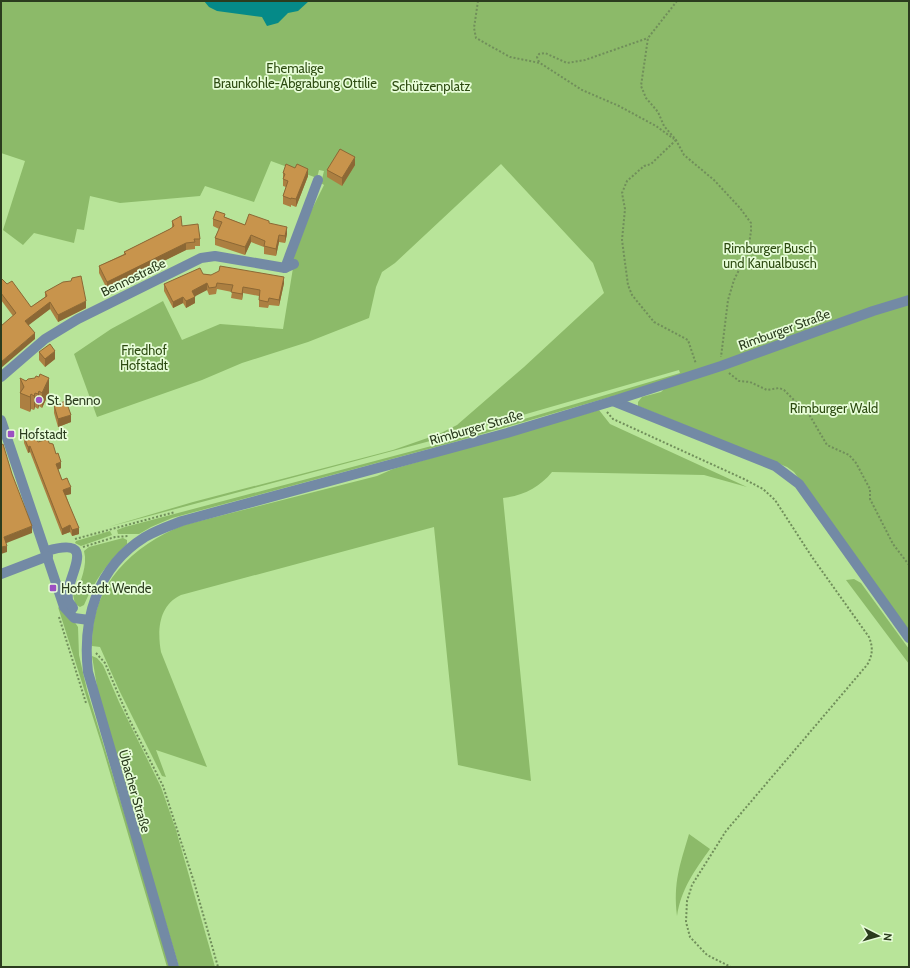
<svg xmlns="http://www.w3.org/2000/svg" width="910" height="968" font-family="Cabin,sans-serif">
	<rect width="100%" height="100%" fill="#b8e499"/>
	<g fill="#8cba69">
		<polygon points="1,1 909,1 909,631 794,472 787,467 638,406 638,402 642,397 661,392 676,378 451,443 172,518 151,527 139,534 118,534 117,530 125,527 439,444 680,373 679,370 460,433 108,527 193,502 393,450 439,434 457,425 524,367 604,293 593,263 501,164 395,263 382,272 376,287 369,318 308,342 242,363 202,380 97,417 74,354 111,329 163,301 182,340 220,324 283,329 293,268 292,257 304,225 324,185 321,183 324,171 319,170 317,178 271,161 254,202 205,186 200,196 120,203 90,196 84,230 77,229 74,243 34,233 23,245 3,230 25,161 1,153"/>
		<path d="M599,410L610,424L747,487L704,475L552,472C540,487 523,496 503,498L531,781L458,765L434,527L181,595C159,605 157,630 161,652L207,767L156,750L166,777L162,776L120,692L100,647L92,646C91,585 131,546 184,525L377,476L393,469Z"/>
		<polygon points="110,531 112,535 81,546 75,543 76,541"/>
		<path d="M123,538L127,540V544C108,562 94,581 84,605L80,607L75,604L73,594L76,595C80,581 88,566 84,551L89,547Z"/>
		<polygon points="854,579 861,583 909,649 909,664 846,580"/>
		<polygon points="58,607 74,621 78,627 79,655 87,690 171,967 167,967 103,749"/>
		<polygon points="92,656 97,658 103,665 119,702 161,787 176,830 215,967 179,967 99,699"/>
		<path d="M689,834L710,849C695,870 681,889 677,916C673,882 680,865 689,834Z"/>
	</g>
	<polygon fill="#058a88" points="204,1 309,1 298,11 288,13 278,23 267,26 262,17 217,11 209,7"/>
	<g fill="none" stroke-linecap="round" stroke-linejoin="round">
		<g stroke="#708e5a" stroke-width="2" stroke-dasharray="2 2" stroke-linecap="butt">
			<polyline points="478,1 474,28 476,38 510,57 540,63 582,90 619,106 656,126 674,139"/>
			<polyline points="677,1 648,38 641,86 646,98 658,112 664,126 676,140 684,155 714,180 740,208 751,223 751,231 748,252 734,280 728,300 721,357"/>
			<polyline points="539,62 537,57 539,54 545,53 567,63 585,60 648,38"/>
			<polyline points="676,140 651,164 644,166 627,181 622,193 625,209 622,240 628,285 632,295 654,322 688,340 696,364"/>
			<polyline points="729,373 739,381 750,382 767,390 779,388 784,390 810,416 827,445 849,455 856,463 870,489 870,499 893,544 909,565"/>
			<path d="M607,412L613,419L744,479L763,489L775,500L812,557L869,637C873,647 873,655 867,665L726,831L692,885L687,901L686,922L690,937L707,955L731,967"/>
			<polyline points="75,539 175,512"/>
			<polyline points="83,547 115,537 129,536"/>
			<polyline points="59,617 86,703"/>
			<polyline points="96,653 105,663 129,719 163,786 194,882 218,967"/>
		</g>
		<g stroke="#738aa5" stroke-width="10">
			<polyline points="285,268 318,180"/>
			<polyline points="1,377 45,339 78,319 201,258 215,256 285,268 294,264"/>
			<polyline points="613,401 775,466 799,484 909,638"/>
			<polyline points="1,420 64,607 74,618 89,620"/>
			<path d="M47,551C103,534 63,580 68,600C69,603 72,606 73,608"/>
			<polyline points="1,574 48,556"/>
			<path d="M174,967L88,672C82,619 97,567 145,537C157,530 169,526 182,521L507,433L613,401L721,366L873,311L909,300"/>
		</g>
	</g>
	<g fill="#ac7f41">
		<polygon points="355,165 342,186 327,177 327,170"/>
		<polygon points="283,173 308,176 296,207 291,205 291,207 283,204 283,196 286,187 283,186"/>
		<polygon points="225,217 245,225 269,223 287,234 285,243 279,242 276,256 264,254 264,247 251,242 245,255 215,245 215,238 219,229 213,226 213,219"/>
		<polygon points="172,221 182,226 200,239 200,246 195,246 195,249 186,250 107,289 99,273 99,266 124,254 124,252 172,228"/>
		<polygon points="203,274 284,283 279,306 269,305 268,308 259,307 259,296 243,293 242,300 231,298 232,292 217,289 216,294 209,295 207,290 194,296 195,303 186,308 183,303 173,308 164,291 164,284"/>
		<polygon points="1,278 31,307 45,297 45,292 86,308 58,322 50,309 28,325 35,339 13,316 1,300"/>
		<polygon points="39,352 55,359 45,367 39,360"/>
		<polygon points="20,378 49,393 42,408 39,406 38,409 35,407 34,410 31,409 30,412 20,408"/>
		<polygon points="54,405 71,422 58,427 54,413"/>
		<polygon points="24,437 38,442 49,443 61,468 58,470 62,480 71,494 66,495 79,534 72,536 70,532 62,535 30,452 28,453 24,443"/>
	</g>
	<g fill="#8c6835">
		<polygon points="355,157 355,165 342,186 342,178"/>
		<polygon points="308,169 308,176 296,207 296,199"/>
		<polygon points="287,227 287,234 285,243 285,236"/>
		<polygon points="251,235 251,242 245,255 245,247"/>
		<polygon points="279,235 279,242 276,256 276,249"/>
		<polygon points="186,243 186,250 107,289 107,282"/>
		<polygon points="284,277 284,283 279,306 279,300"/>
		<polygon points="207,283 207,290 192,298 192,291"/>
		<polygon points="243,287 243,293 242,300 242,294"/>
		<polygon points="183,297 183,303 173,308 173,302"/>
		<polygon points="195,297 195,303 186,308 186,301"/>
		<polygon points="86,301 86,308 58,322 58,315"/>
		<polygon points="50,302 50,309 25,328 25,321"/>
		<polygon points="35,333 35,339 1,368 1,362"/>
		<polygon points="55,351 55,359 45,367 45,359"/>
		<polygon points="49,378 49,393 42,408 42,393"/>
		<polygon points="39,391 39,406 38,409 38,394"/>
		<polygon points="35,393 35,407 34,410 34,396"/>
		<polygon points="31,394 31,409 30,412 30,397"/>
		<polygon points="71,415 71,422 58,427 58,419"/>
		<polygon points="30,446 30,452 28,453 28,447"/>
		<polygon points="61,462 61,468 56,470 56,464"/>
		<polygon points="71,487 71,494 63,496 63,490"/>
		<polygon points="70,525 70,532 62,535 62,529"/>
		<polygon points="32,526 32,533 4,544 4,537"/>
		<polygon points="79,528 79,534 72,536 72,530"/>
		<polygon points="7,546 7,552 1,554 1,547"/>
	</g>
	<g fill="#c8944c" stroke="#8c6835">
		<polygon points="340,149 355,157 342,178 327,170"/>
		<polygon points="286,164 295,168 297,164 308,169 296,199 291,198 291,199 283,196 288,181 283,179 285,174 283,173"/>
		<polygon points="216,211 225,214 224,217 245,225 249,214 269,221 269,223 287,227 285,236 279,235 276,249 264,246 265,241 251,235 245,247 215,238 222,222 213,219"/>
		<polygon points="181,216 182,226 198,224 200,239 194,239 195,242 186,243 107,282 99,266 126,254 124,252 170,229 174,226 172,221"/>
		<polygon points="220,266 284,277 279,300 269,298 268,302 259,300 260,290 243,287 242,294 231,292 233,285 217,283 216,287 209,288 207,283 192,291 195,297 186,301 183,297 173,302 164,284 200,268 203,274 211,275 219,271"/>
		<polygon points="81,276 86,301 58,315 50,302 25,321 35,333 1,362 1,326 16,313 1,293 1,278 7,284 12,281 31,307 47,296 45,292 63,282 71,281 72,278"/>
		<polygon points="50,344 55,351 45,359 39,352"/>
		<polygon points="40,374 49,378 42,393 39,391 38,394 35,393 34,396 31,394 30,397 20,393 24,387 20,378 26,381 28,379 35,378 36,376 39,377"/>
		<polygon points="66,401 71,415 58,419 54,405"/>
		<polygon points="34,433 38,442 48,439 49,443 53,444 56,454 58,453 61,462 56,464 62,480 67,478 69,483 71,487 63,490 79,528 72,530 70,525 62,529 30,446 28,447 24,437"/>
		<polygon points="3,444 12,474 32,526 4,537 7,546 1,547 1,445"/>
	</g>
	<g fill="#9c50c2" stroke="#e7fdd8" stroke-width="1.5">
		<circle cx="39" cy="400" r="4"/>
		<rect x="7" y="430" width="8" height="8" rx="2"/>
		<rect x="49" y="584" width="8" height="8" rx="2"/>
	</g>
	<g text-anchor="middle" stroke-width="3.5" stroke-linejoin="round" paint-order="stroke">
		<g font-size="13" fill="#2d4b11" stroke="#e7fdd8">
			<text x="295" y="73">Ehemalige<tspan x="295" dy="15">Braunkohle-Abgrabung Ottilie</tspan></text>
			<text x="431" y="91">Schützenplatz</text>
			<text x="770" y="253">Rimburger Busch<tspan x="770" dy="15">und Kanualbusch</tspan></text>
			<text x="144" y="355">Friedhof<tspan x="144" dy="15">Hofstadt</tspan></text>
			<text x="834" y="413">Rimburger Wald</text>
		</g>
		<g font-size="13" fill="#2b3c1e" stroke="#e7fdd8">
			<text transform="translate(133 277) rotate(-26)" y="5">Bennostraße</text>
			<text transform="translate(784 329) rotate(-20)" y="5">Rimburger Straße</text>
			<text transform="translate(476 427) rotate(-16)" y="5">Rimburger Straße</text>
			<text transform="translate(135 791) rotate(74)" y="5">Übacher Straße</text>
		</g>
		<g font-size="13" fill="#2b3c1e" stroke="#e7fdd8" text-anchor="start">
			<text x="47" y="405">St. Benno</text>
			<text x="19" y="439">Hofstadt</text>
			<text x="61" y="593">Hofstadt Wende</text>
		</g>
	</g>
	<rect width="910" height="968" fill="none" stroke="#2b3c1e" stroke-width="4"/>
	<g transform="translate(878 936) rotate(96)" stroke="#e7fdd8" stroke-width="3" paint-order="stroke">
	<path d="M0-3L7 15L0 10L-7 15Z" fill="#2b3c1e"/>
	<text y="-6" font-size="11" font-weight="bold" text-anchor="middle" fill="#2b3c1e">N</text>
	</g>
</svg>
